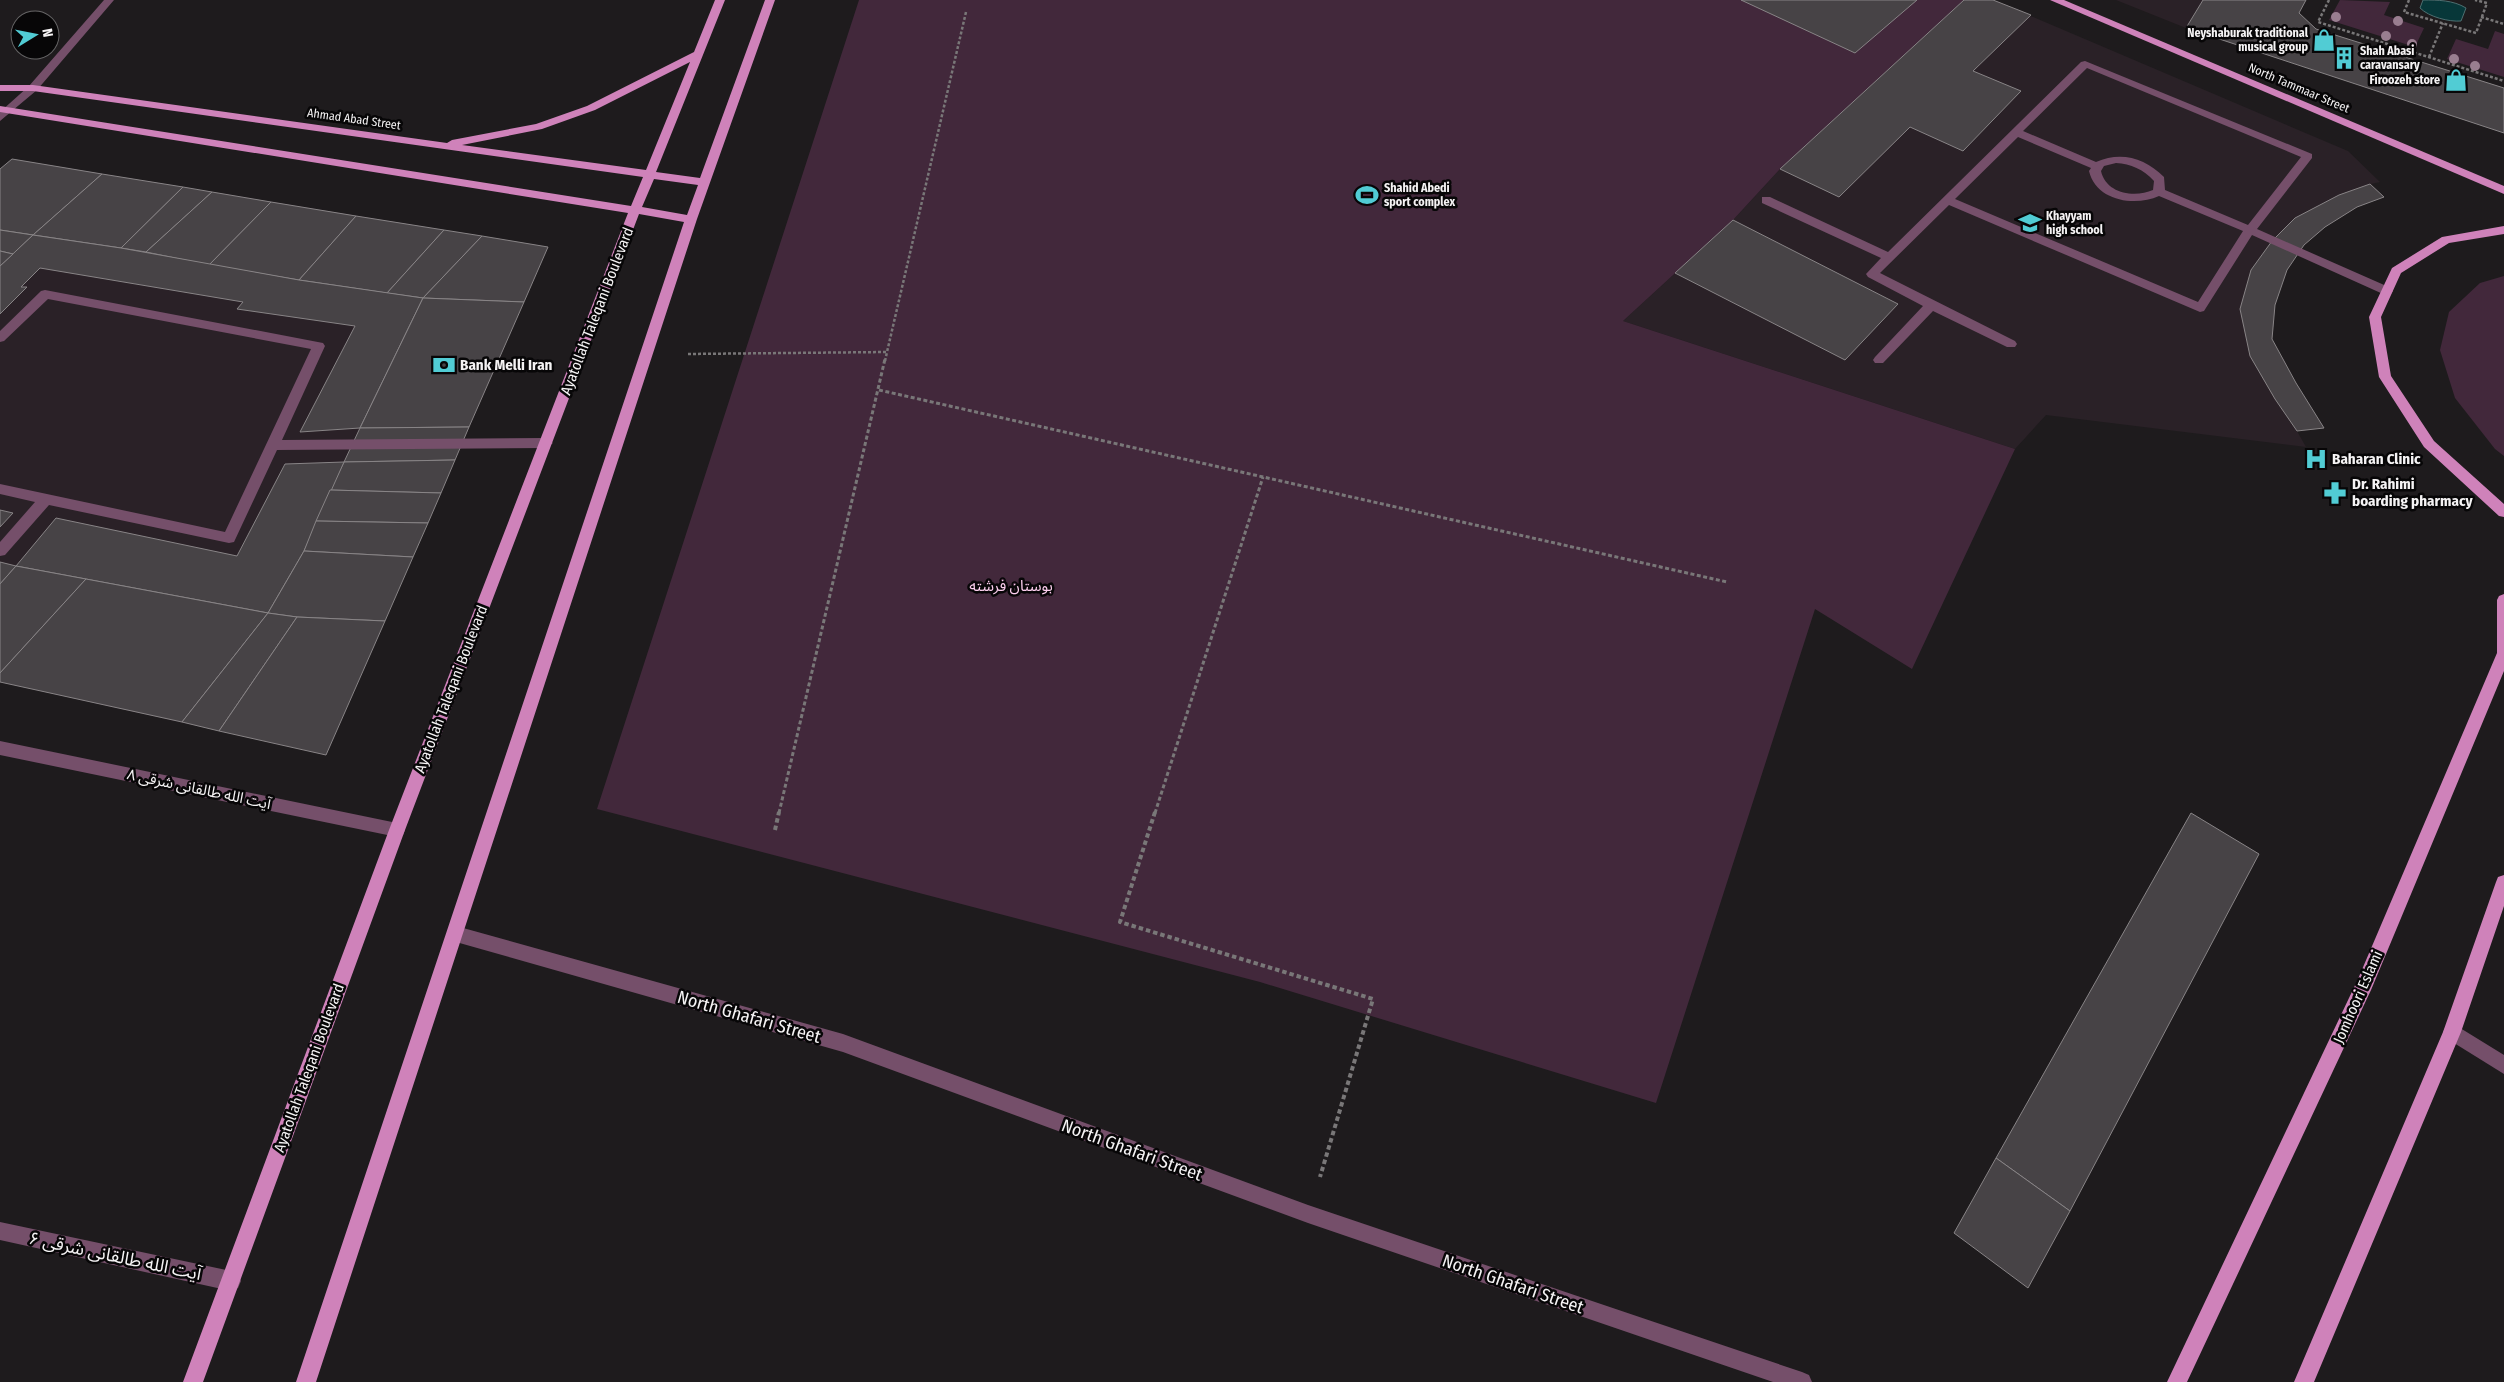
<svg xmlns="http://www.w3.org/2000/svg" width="2504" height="1382" font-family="'Fira Sans Condensed','Noto Sans Arabic',sans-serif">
	<rect width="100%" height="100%" fill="#1e1b1d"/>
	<g fill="#2a2127">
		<polygon points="1964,0 1993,0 2348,151 2380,182 2371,184 2384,197 2357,207 2325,227 2304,245 2287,270 2275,305 2272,339 2296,383 2324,428 2297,431 2306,447 2046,415 2015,449 1623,321 1733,220 1780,169"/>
		<polygon points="2116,0 2203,0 2186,28"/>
		<polygon points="12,159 548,247 326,755 0,682 0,169"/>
	</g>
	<g fill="#42283b">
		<polygon points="859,0 1964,0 1780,169 1733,220 1623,321 2015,449 1912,669 1815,609 1656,1103 1260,982 597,809"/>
		<polygon points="2340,0 2390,2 2384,15 2424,28 2415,47 2329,20"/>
		<polygon points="2495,31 2504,34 2504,77 2447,59 2456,39 2488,49"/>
		<polygon points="2504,276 2504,456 2495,449 2455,398 2440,350 2449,312 2480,283"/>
	</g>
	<path fill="#073739" stroke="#4e6f71" d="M2423,0C2438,0 2453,0 2466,8L2461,21C2449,22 2429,17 2420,8Z"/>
	<g fill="#474346" stroke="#888486">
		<polygon points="1741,0 1917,0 1855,53"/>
		<polygon points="1964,0 1993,0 2031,15 1973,71 2021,91 1963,151 1910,127 1839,197 1780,169"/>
		<polygon points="2203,0 2306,0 2299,13 2316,29 2504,88 2504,133 2186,28"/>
		<polygon points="12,159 102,174 33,235 0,230 0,169"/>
		<polygon points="102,174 183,187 121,248 33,235"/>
		<polygon points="2370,184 2384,197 2357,207 2325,227 2304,245 2287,270 2275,305 2272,339 2296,383 2324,428 2297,431 2275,399 2250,356 2240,309 2251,270 2272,241 2295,218 2339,195"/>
		<polygon points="183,187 212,192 146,252 121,248"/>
		<polygon points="212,192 271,202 209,265 146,252"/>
		<polygon points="271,202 356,216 299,280 209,265"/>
		<polygon points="356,216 444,230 387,293 299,280"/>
		<polygon points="1733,220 1898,304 1845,360 1675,273"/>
		<polygon points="0,230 33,235 13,254 0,251"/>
		<polygon points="444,230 482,236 423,298 387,293"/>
		<polygon points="33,235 121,248 299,280 423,298 360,428 300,432 355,326 237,309 243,302 40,268 21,287 27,287 0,314 0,266"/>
		<polygon points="482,236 548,247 524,302 423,298"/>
		<polygon points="0,251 13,254 0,266"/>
		<polygon points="423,298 524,302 469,427 360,428"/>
		<polygon points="469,427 455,460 344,462 360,428"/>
		<polygon points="455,460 441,493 330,490 344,462"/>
		<polygon points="344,462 304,551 268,613 16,566 56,518 237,556 285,464"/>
		<polygon points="330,490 441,493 428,523 316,521"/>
		<polygon points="0,510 13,513 0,527"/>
		<polygon points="316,521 428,523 413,557 304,551"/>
		<polygon points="304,551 413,557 385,621 297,617 268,613"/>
		<polygon points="0,562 16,566 0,584"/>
		<polygon points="16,566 86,579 0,673 0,584"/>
		<polygon points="86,579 268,613 182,722 0,682 0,673"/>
		<polygon points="268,613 297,617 219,731 182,722"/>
		<polygon points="297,617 385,621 326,755 219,731"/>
		<polygon points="2191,813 2259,854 2070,1211 1996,1158"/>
		<polygon points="1996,1158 2070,1211 2028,1288 1954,1233"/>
	</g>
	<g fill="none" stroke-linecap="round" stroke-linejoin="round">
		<g stroke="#797778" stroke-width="2.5" stroke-dasharray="3 2" stroke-linecap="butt">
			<polyline points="2329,0 2318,22 2504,81"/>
			<polyline points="2409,0 2404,12 2476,33 2487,3 2475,0"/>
			<polyline points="2481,17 2504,24"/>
			<polyline points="2429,57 2443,23"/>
			<polyline points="688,354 887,352 966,12"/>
			<polyline points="885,361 887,352"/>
		</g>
		<g stroke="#797778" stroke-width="3" stroke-dasharray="4 2.5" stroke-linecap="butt">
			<polyline points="879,390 1727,582"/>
			<polyline points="779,813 885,359"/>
			<polyline points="1155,813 1263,477"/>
		</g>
		<g stroke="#797778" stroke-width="4" stroke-dasharray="4.5 3" stroke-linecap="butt">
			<polyline points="1155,812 1120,922 1373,999 1320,1177"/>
			<polyline points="775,830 779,812"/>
		</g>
		<g fill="#754f6a" fill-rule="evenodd">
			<polygon points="104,0 114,0 37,90 0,121 0,112 29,86"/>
			<path d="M2085,61L2312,154V158L2257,229L2391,288L2393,291L2391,294H2383L2252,235L2204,311L2200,312L1949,205L1880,273L2015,341L2017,344L2015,347H2007L1933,311L1883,363H1875L1873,360L1875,357L1923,306L1868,277L1866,274L1881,258L1762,203V197H1770L1888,252L2081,62ZM2087,68L2301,157L2248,225L2165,190L2164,177C2145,158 2121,151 2096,162L2023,131ZM2018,137L2091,168L2089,171C2096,201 2135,207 2159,196L2243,231L2198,302L1955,199ZM2116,163C2131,164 2143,169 2154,181L2153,190C2135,198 2106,194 2101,171L2104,166Z"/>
			<polygon points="45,290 323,343 325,346 282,440 546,438 553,443 546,448 277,450 234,542 229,543 49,505 5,555 0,556 0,542 35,502 0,494 0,484 225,532 311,349 48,299 4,341 0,342 0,331 41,291"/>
			<polygon points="0,741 397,823 403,825 405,830 403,835 397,837 0,755"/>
			<polygon points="456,926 843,1034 1308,1205 1802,1372 1809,1375 1812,1382 1773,1382 1308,1223 843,1052 456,942 450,940 448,934 450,928"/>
			<polygon points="2452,1023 2504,1055 2504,1074 2446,1038 2443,1032 2446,1026"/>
			<polygon points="0,1222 231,1271 238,1274 241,1281 238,1288 231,1291 0,1240"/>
		</g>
		<g fill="#cf82ba" fill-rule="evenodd">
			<path d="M715,0H725L656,172L700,178L765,0H775L697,219L316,1382H296L684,222L639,214L405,830L203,1382H183L389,830L628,213L0,112V106L631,206L643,177L33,91H0V85H33L447,143L452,140L536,124L587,106L694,52ZM690,62L646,170L462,145L542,129L595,110ZM654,179L698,185L687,215L642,207Z"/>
			<polygon points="2050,0 2064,0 2504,186 2504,194"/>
			<polygon points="2504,226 2504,234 2449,243 2401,273 2381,317 2391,376 2434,441 2504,504 2504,517 2499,516 2424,447 2379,377 2369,317 2392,268 2442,237"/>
			<polygon points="2504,594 2504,671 2371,990 2187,1382 2167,1382 2358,979 2497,653 2497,600 2499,596"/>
			<polygon points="2504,875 2504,906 2461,1032 2314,1382 2294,1382 2443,1032 2496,882 2498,877"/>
		</g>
	</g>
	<g fill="#997e90">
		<circle cx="2336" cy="17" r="5"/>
		<circle cx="2398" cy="21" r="5"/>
		<circle cx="2386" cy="36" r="5"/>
		<circle cx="2412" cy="44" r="5"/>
		<circle cx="2454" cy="59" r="5"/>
		<circle cx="2475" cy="66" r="5"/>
	</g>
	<defs>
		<symbol id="shop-bare" viewBox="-9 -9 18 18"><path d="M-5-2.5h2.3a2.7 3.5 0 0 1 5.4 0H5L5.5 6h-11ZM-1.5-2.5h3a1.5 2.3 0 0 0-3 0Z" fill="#51ccd4" stroke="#070607" stroke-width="2.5" paint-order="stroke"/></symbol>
		<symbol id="building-bare" viewBox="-9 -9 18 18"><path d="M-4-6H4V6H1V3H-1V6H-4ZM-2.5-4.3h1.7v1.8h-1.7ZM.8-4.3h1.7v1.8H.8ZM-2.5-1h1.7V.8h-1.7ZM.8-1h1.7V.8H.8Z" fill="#51ccd4" stroke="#070607" stroke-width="2.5" paint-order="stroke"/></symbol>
		<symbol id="stadium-bare" viewBox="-9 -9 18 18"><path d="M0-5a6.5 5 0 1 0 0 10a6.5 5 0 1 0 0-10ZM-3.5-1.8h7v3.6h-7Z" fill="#51ccd4" stroke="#070607" stroke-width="2.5" paint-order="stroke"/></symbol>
		<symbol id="school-bare" viewBox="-9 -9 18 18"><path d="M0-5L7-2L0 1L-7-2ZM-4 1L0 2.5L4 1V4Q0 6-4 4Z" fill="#51ccd4" stroke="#070607" stroke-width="2.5" paint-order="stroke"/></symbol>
		<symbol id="bank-bare" viewBox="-9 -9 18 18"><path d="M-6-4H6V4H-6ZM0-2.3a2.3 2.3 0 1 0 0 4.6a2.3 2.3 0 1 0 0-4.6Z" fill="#51ccd4" stroke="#070607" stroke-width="2.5" paint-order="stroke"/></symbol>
		<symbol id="hospital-bare" viewBox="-9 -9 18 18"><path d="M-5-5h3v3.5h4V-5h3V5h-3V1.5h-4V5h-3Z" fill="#51ccd4" stroke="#070607" stroke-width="2.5" paint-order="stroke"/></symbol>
		<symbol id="pharmacy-bare" viewBox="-9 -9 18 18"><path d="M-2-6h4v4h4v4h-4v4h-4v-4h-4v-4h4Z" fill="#51ccd4" stroke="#070607" stroke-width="2.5" paint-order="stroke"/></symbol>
	</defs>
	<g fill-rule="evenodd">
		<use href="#shop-bare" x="2308" y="24" width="32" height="32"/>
		<use href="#building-bare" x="2328" y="42" width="32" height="32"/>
		<use href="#shop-bare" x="2440" y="64" width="32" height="32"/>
		<use href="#stadium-bare" x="1351" y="179" width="32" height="32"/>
		<use href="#school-bare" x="2014" y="207" width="32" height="32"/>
		<use href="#bank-bare" x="428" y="349" width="32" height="32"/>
		<use href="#hospital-bare" x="2300" y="443" width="32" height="32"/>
		<use href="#pharmacy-bare" x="2319" y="477" width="32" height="32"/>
	</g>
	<g text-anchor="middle" stroke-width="5" stroke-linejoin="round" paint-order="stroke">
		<g font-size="12" font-weight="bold" fill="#f5f3f4" stroke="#070607" text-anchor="start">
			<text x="2308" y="37" text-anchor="end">Neyshaburak traditional<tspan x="2308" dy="14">musical group</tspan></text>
			<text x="2360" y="55">Shah Abasi<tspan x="2360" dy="14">caravansary</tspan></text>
			<text x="2440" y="84" text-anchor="end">Firoozeh store</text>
			<text x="1384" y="192">Shahid Abedi<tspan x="1384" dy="14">sport complex</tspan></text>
			<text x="2046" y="220">Khayyam<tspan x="2046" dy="14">high school</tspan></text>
		</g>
		<g font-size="12" fill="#f5f3f4" stroke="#070607">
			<text transform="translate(2299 88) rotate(23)" y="4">North Tammaar Street</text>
			<text transform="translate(354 119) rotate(8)" y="4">Ahmad Abad Street</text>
		</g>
		<g font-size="15" fill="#f5f3f4" stroke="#070607">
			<text transform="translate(597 311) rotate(-69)" y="5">Ayatollah Taleqani Boulevard</text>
			<text transform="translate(451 689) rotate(-69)" y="5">Ayatollah Taleqani Boulevard</text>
			<text transform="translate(199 789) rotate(12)" y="5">آیت الله طالقانی شرقی ۸</text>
			<text transform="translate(2358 997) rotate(-66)" y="5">Jomhoori Eslami</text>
			<text transform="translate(309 1068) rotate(-70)" y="5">Ayatollah Taleqani Boulevard</text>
		</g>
		<g font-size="15" font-weight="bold" fill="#f5f3f4" stroke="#070607" text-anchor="start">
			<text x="460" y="370">Bank Melli Iran</text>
			<text x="2332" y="464">Baharan Clinic</text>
			<text x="2352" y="489">Dr. Rahimi<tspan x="2352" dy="17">boarding pharmacy</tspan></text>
		</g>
		<g font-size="15" fill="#fdcfef" stroke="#070607">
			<text x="1011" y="591">بوستان فرشته</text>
		</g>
		<g font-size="18" fill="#f5f3f4" stroke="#070607">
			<text transform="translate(749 1017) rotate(16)" y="6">North Ghafari Street</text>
			<text transform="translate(1132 1150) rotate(20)" y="6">North Ghafari Street</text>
			<text transform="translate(115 1256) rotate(12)" y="6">آیت الله طالقانی شرقی ۶</text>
			<text transform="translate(1513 1284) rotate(19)" y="6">North Ghafari Street</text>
		</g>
	</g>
	<g transform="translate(35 35) rotate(80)"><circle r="24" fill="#070607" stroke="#666566"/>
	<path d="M0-4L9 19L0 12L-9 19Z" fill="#51ccd4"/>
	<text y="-8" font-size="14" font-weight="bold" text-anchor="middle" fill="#f5f3f4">N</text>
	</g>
</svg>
